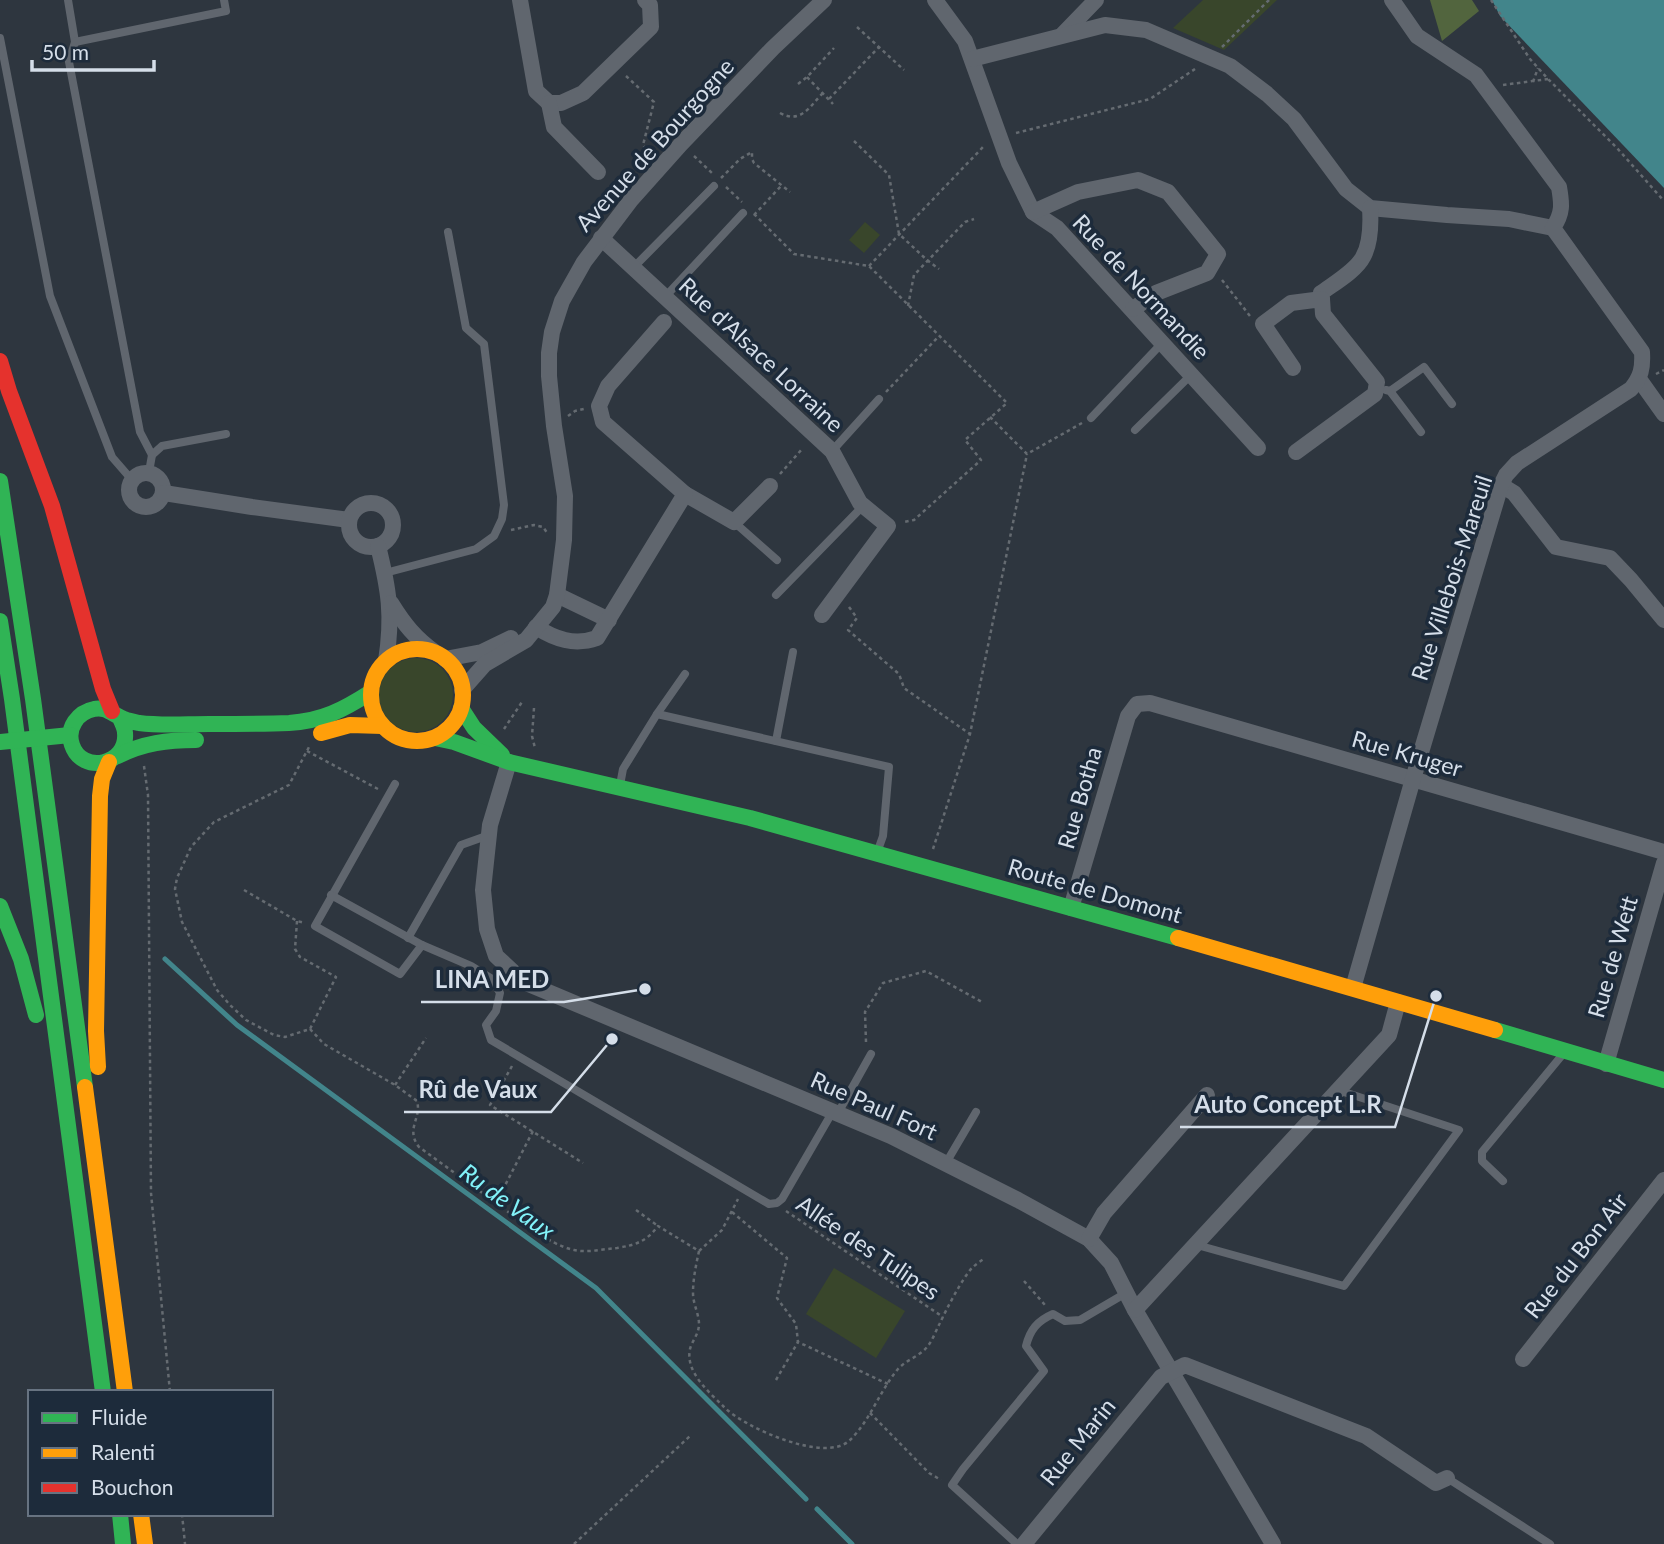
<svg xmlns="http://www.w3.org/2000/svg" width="1664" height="1544" font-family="Lato,sans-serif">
	<rect width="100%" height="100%" fill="#2e363f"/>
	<g fill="#39462b">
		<polygon points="1203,0 1277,0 1224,50 1173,28"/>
		<polygon points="865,222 880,235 864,253 849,240"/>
		<circle cx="416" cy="695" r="37"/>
		<polygon points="834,1268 905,1311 876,1358 806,1314"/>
	</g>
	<polygon fill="#52653e" points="1430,0 1472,0 1479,11 1442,41"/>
	<polygon fill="#42858b" points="1492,0 1664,0 1664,188 1500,16"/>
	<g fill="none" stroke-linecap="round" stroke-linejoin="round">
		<g stroke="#42858b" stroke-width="5">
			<polyline points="165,959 237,1025 596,1288 806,1499"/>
			<polyline points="817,1509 852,1544"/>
		</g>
		<g stroke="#656b71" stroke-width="2.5" stroke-dasharray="3.5 3.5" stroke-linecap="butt">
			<polyline points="1491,0 1530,59 1548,79 1617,148 1664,201"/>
			<polyline points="857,27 904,70"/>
			<polyline points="1222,47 1269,0"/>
			<polyline points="626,76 654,102 643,145 649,155"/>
			<polyline points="807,77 833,104"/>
			<polyline points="1533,82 1538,68"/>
			<polyline points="798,84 807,77 834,48"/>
			<polyline points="1503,85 1548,79"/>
			<polyline points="829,99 879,47"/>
			<path d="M780,113C801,124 809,107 823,93"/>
			<polyline points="1016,133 1150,99 1195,69"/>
			<polyline points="854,141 889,175 899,234 927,260 939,269"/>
			<polyline points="694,156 712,173"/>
			<polyline points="721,178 740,159 752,152 752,159 754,163 790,192"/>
			<polyline points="726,187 742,202"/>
			<polyline points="754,214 794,254 869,266 1007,403 965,440 981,460 914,520 904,522"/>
			<polyline points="754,215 782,185"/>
			<polyline points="869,266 984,146"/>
			<polyline points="1222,280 1250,316"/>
			<polyline points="908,306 914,275 965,222 974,219"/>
			<polyline points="1656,374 1664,370"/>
			<polyline points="886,392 939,336"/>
			<polyline points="568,416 575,411 584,409"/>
			<polyline points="990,417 1027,454 1082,423"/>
			<polyline points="780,474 803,448"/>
			<polyline points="511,530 534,525 543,527 548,534"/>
			<polyline points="849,607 857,618 848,630 899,674 904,688 970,734"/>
			<polyline points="534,708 532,736 535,748"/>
			<polyline points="504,729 522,702"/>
			<polyline points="307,751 378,789"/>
			<polyline points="144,766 148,795 151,1193 170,1392"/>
			<polyline points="933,849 970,734 1027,454"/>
			<polyline points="244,890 297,921 305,923"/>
			<polyline points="297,921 295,949 300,957 336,977 310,1029 285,1037 274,1035 246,1020 230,1005 217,990 182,922 175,889 177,878 191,847 214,822 289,785 309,747"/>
			<path d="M310,1029L324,1044L395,1085L417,1101C422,1118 405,1129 419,1147L496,1203L533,1131"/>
			<polyline points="866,1042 865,1012 883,983 926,971 982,1002"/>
			<polyline points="512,1066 490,1105 583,1163"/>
			<polyline points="395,1085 426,1038"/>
			<path d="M496,1203C517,1218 549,1245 574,1250C588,1253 603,1249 617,1248C636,1245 647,1241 658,1226L699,1251L722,1230L738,1199"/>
			<polyline points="636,1210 658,1226"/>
			<polyline points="786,1211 943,1317"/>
			<polyline points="732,1212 787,1258 777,1298 796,1324 798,1342 888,1384"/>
			<path d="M699,1251C696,1265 693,1279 693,1293C693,1304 699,1314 699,1324C699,1334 692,1341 690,1349C685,1372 709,1392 724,1407C745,1428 826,1464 850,1440C870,1421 880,1390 898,1369C906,1360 920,1356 927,1347C933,1340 936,1330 940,1323C946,1310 963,1277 972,1268C976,1264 981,1261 985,1258"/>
			<polyline points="1024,1281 1045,1305"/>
			<polyline points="776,1380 798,1342"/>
			<polyline points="870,1413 929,1473 941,1480"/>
			<polyline points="182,1514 185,1544"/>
			<polyline points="574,1544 690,1436"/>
		</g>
		<g stroke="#60666e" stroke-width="8">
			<polyline points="68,0 75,42 69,62 140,432 152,455"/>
			<polyline points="0,38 50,296 112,457 132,480"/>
			<polyline points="75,42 226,11 224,0"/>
			<polyline points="633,268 714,186"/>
			<polyline points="665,297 743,213"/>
			<polyline points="1386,390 1390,391 1421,432"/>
			<polyline points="1390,391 1424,367 1452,404"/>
			<polyline points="1091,418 1163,342"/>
			<polyline points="1135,430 1192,374"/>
			<polyline points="832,451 879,399"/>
			<polyline points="149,472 152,455 162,446 226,434"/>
			<polyline points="734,522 777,560"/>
			<polyline points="385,573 476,549 494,536 502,519 504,505 484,344 466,328 448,232"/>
			<polyline points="776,595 863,506"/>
			<polyline points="657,714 685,674"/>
			<polyline points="776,741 793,652"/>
			<polyline points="395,784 315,926 400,974 422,945 471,966 492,979 500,993 496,1011 486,1025 491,1040 769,1204 777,1203 782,1199 833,1111"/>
			<polyline points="620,785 623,769 657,714 889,767 883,836 878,850"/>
			<polyline points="331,895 422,945"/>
			<polyline points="408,938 461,845 489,835"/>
			<polyline points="838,1113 871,1054"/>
			<polyline points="946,1163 976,1112"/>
			<polyline points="1503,1181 1482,1161 1482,1152 1563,1054"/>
			<polyline points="1197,1245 1344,1286 1459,1130 1338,1090"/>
			<polyline points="1447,1478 1550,1544"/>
			<path d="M1017,1544L952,1485L963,1469L1044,1371L1026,1346C1030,1330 1037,1321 1053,1314L1065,1321L1080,1320L1126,1293"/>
		</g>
		<g stroke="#60666e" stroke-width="16">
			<polyline points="520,0 536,91 549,103 561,103 583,93 651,27 650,5 645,0"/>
			<polyline points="935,0 965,41 1009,163 1033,212 1057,228 1258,448"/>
			<polyline points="1063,34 1096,0"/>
			<polyline points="972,59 1105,25 1146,30 1230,66 1267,94 1294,119 1346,189 1370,208 1447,215 1509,219 1553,228"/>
			<polyline points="549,103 554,127 598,172"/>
			<polyline points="1033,212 1078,192 1138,180 1168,192 1218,254 1207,273 1156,293 1133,309"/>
			<polyline points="601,238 832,451 860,503 888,526 822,615"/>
			<path d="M1322,299L1321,293C1333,284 1356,271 1363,257C1371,243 1371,224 1370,208"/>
			<polyline points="1293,368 1263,324 1291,303 1322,299 1323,314 1377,382 1375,394 1296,452"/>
			<polyline points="1639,379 1664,414"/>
			<circle cx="146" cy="490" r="17"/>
			<polyline points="1501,485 1514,493 1556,547 1610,558 1631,580 1664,620"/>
			<polyline points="164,493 252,507 349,520"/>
			<polyline points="685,494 734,522 770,486"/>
			<circle cx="371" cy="525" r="22"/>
			<path d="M378,546C389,590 393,616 386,661"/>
			<polyline points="557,595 609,620"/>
			<path d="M391,603C404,624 415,638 436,653"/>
			<path d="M536,627C555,639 574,646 597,638L685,494L603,422L599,406L608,386L664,322"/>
			<polyline points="445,659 482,652 511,638"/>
			<polyline points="462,690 485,664 526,640 553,607 557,595 564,540 565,496 554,426 549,376 549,353 552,332 562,301 584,262 631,200 681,144 773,48 824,0"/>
			<polyline points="509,762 490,825 483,890 487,929 496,956 524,982 891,1136 1018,1200 1089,1239 1111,1263 1135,1310 1273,1544"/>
			<polyline points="1071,908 1128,716 1137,704 1150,703 1664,852"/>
			<path d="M1353,988L1413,779L1501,485L1506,475L1517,463L1631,389C1641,377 1643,368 1642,352L1553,228C1563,213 1562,204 1559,187L1476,75L1417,36L1392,0"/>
			<polyline points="1606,1064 1664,863"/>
			<polyline points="1089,1239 1104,1213 1207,1095"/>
			<polyline points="1135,1310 1389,1035 1398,1002"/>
			<polyline points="1523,1359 1664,1180"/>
			<polyline points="1024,1544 1161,1377 1185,1365 1366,1436 1436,1483 1447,1478"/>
		</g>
		<g stroke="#30b455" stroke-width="16">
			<polyline points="0,481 33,699 85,1087"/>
			<polyline points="0,621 12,699 103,1392"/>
			<polyline points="461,708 474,728 502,755"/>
			<path d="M120,718C122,723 125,728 125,733C128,765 82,775 72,745C66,728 78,712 94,709C106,706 113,715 124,719C128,721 134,722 139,723C162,726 185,724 209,724C235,724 262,724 289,723C322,721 343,710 371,692"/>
			<polyline points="435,738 454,742 509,762 750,818 1178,938"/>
			<polyline points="0,742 70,735"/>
			<path d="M118,756C143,743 168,740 196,740"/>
			<polyline points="0,906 21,959 36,1015"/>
			<polyline points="1495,1030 1664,1080"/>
			<polyline points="120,1514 123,1544"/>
		</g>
		<g stroke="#ff9f0a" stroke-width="16">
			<circle cx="417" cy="695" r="46"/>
			<polyline points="321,733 350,725 382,726"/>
			<polyline points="1178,938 1495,1030"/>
			<polyline points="98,1067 96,1031 100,796 102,779 109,762"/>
			<polyline points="85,1087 125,1392"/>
			<polyline points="141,1514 145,1544"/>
		</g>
		<polyline stroke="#e5322d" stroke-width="16" points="0,361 9,391 52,506 103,689 112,711"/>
	</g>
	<g text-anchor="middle" stroke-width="7" stroke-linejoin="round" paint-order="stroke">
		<g font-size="23" fill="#d5dee9" stroke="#1d2b3b">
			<text transform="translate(655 145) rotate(-48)" y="8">Avenue de Bourgogne</text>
			<text transform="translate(1141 287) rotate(47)" y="8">Rue de Normandie</text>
			<text transform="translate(761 355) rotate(43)" y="8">Rue d'Alsace Lorraine</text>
			<text transform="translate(1452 578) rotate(-72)" y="8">Rue Villebois-Mareuil</text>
			<text transform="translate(1407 754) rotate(16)" y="8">Rue Kruger</text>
			<text transform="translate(1080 798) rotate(-74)" y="8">Rue Botha</text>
			<text transform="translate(1095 891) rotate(16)" y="8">Route de Domont</text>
			<text transform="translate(1613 957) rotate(-74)" y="8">Rue de Wett</text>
			<text transform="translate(874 1106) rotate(24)" y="8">Rue Paul Fort</text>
			<text transform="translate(868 1248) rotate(34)" y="8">Allée des Tulipes</text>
			<text transform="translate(1576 1256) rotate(-52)" y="8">Rue du Bon Air</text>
			<text transform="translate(1078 1442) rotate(-51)" y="8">Rue Marin</text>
		</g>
		<g font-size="24" font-style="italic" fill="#82f2f9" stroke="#1d2b3b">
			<text transform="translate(507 1202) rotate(36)" y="8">Ru de Vaux</text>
		</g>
	</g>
	<path fill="none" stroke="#d5dee9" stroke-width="2.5" d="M645 989L564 1002H421M612 1039L551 1112H404M1436 996L1395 1127H1180"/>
	<g fill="#d5dee9" stroke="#1d2b3b" stroke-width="2.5">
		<circle cx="645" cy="989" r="7"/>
		<circle cx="612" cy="1039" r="7"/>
		<circle cx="1436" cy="996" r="7"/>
	</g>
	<g font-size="24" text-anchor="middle" font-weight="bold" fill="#d5dee9" stroke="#1d2b3b" stroke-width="7" stroke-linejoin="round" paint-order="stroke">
		<text x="492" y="988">LINA MED</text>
		<text x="478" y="1098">Rû de Vaux</text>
		<text x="1288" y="1113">Auto Concept L.R</text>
	</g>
	<rect x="28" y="1390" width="245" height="126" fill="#1d2b3b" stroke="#677381" stroke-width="2"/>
	<rect x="42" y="1413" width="35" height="10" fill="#30b455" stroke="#677381" stroke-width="2"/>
	<text x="91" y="1425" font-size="21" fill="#d5dee9">Fluide</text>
	<rect x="42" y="1448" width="35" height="10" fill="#ff9f0a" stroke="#677381" stroke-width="2"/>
	<text x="91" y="1460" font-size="21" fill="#d5dee9">Ralenti</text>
	<rect x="42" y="1483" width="35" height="10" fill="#e5322d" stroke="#677381" stroke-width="2"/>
	<text x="91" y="1495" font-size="21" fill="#d5dee9">Bouchon</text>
	<path d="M32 60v10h122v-10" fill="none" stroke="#d5dee9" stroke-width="3.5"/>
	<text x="42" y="60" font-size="21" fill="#d5dee9" stroke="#1d2b3b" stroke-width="5" paint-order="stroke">50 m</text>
</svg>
